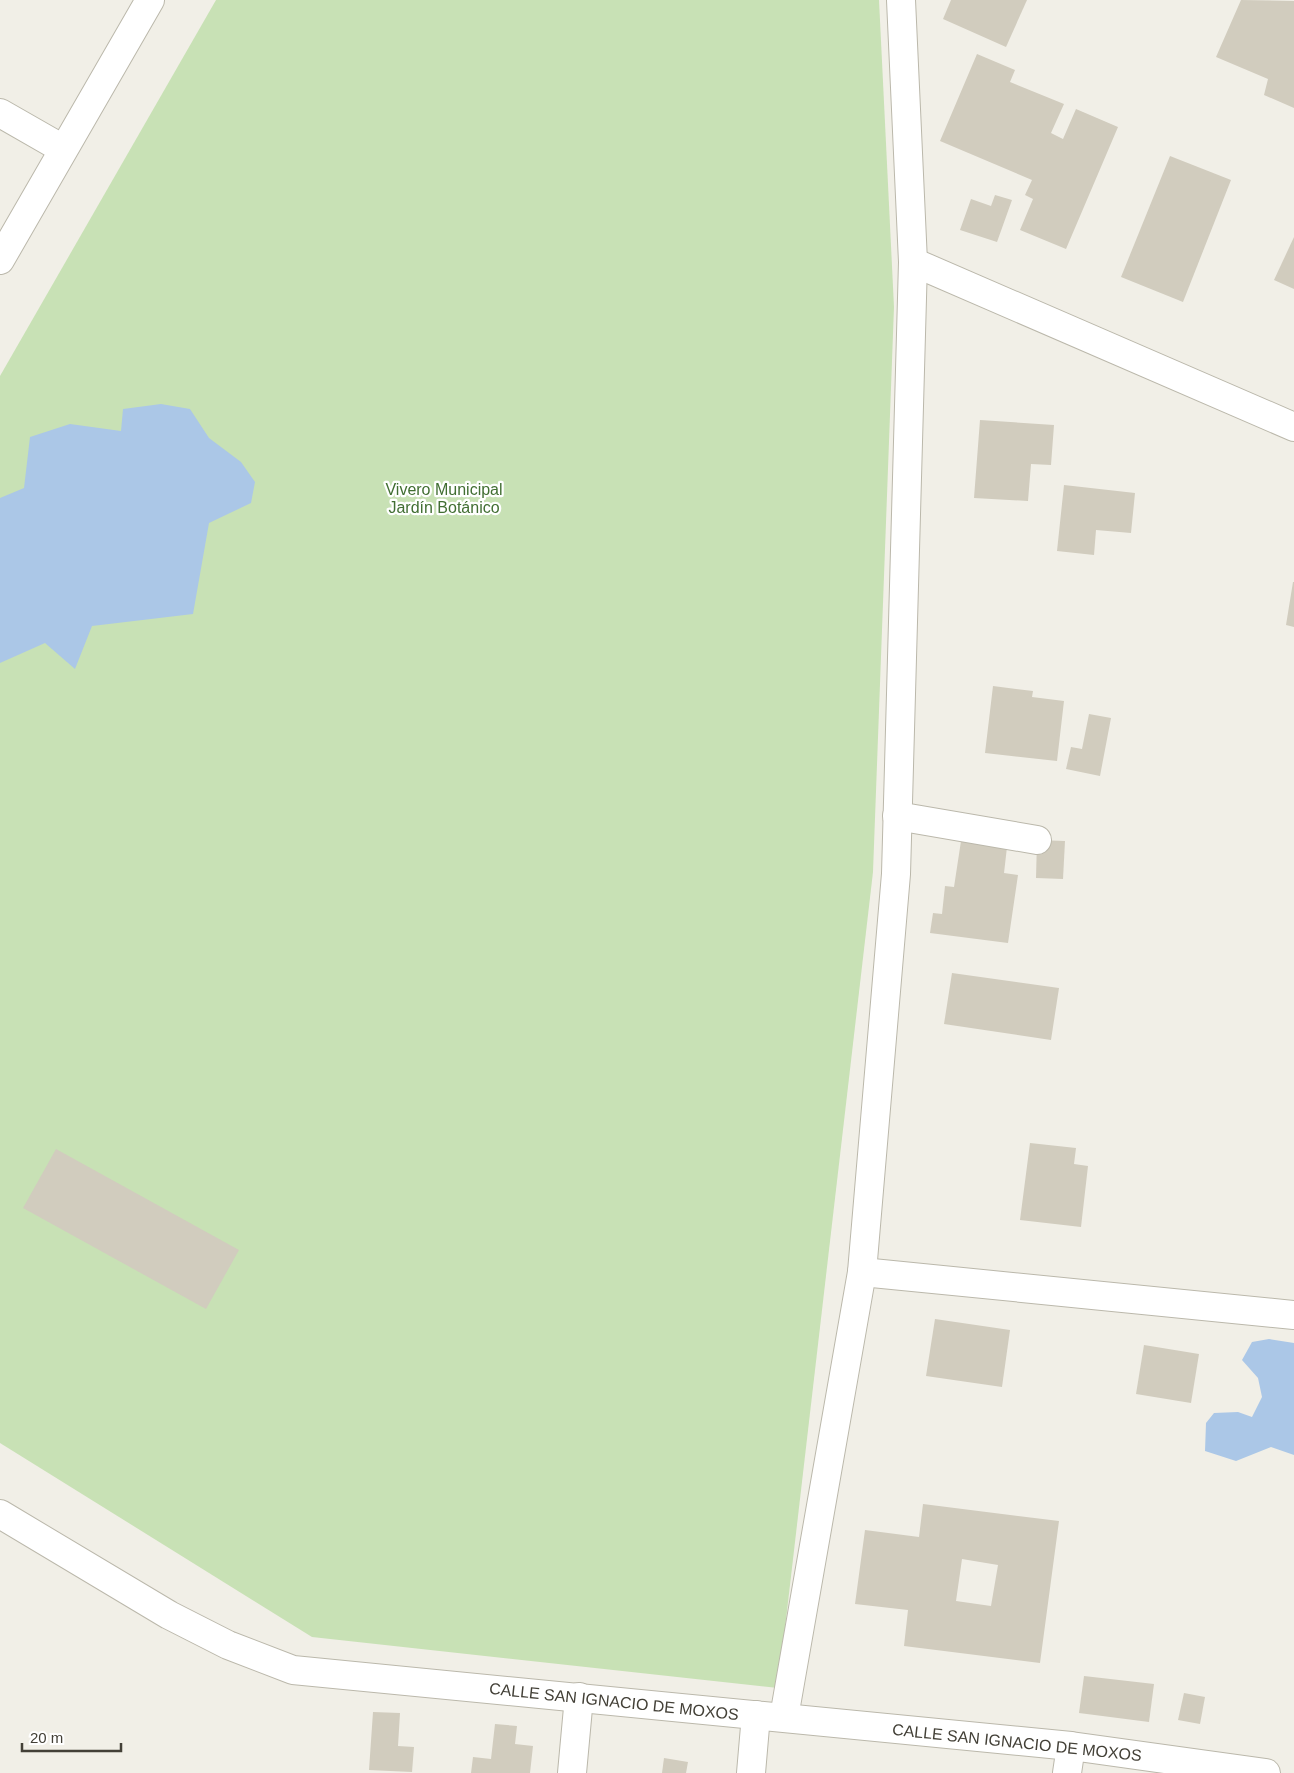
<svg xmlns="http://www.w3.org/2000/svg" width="1294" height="1773" font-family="Helvetica,sans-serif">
	<rect width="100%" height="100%" fill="#f1efe7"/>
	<polygon fill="#c8e1b5" points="216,0 879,0 894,307 873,872 778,1688 312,1637 0,1443 0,376"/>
	<g fill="#abc7e7">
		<polygon points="161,404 190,409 209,438 241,462 255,482 251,503 209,523 193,614 92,626 75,669 45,643 0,663 0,498 24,488 30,437 70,424 121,431 123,409"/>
		<polygon points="1269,1339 1294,1343 1294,1455 1271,1447 1236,1461 1205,1451 1206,1423 1214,1413 1238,1412 1252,1417 1262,1397 1258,1378 1242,1360 1252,1342"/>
	</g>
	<g fill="#d1ccbe" fill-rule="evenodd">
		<polygon points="951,0 1027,0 1006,47 943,19"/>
		<polygon points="1241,0 1294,1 1294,108 1264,95 1268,79 1216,57"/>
		<polygon points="977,54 1015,70 1010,82 1064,104 1051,133 1063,139 1076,109 1118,127 1066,249 1020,230 1033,199 1025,195 1032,180 940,141"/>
		<polygon points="1170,156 1231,180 1183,302 1121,277"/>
		<polygon points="995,195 1012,200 997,242 960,230 971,199 991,206"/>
		<polygon points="1294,237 1294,289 1274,280"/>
		<polygon points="980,420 1054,425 1051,465 1031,464 1028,501 974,498"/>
		<polygon points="1064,485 1135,493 1131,533 1096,530 1094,555 1057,551"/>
		<polygon points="1293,582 1294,582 1294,627 1286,625"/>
		<polygon points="993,686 1033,691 1032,697 1064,701 1057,761 985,753"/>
		<polygon points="1089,714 1111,718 1100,776 1066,769 1071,747 1082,749"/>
		<polygon points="1037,840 1065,841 1063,879 1036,878"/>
		<polygon points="961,841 1007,847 1004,873 1018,875 1008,943 930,933 933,913 942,914 945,886 954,887"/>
		<polygon points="952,973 1059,988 1051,1040 944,1024"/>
		<polygon points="1030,1143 1076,1148 1074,1164 1088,1166 1081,1227 1020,1220"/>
		<polygon points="56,1149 239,1250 206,1309 23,1208"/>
		<polygon points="935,1319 1010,1330 1002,1387 926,1376"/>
		<polygon points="1144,1345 1199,1354 1191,1403 1136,1394"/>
		<path d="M923,1504L1059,1521L1040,1663L904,1646L908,1610L855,1604L865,1530L919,1537ZM962,1559L998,1565L991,1606L956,1601Z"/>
		<polygon points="1084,1676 1154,1684 1149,1722 1079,1713"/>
		<polygon points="1184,1693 1205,1697 1200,1724 1178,1720"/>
		<polygon points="373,1712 400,1713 398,1746 414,1747 412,1772 369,1770"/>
		<polygon points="495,1724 517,1726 515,1744 533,1746 530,1773 471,1773 473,1757 491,1759"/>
		<polygon points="664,1758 688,1762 686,1773 662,1773"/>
	</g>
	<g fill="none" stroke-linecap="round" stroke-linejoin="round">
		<defs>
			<g id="minor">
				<polyline points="0,113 63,149"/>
				<polyline points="0,260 150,0"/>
				<polyline points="913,262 1294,427"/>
				<polyline points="897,816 1037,840"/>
				<polyline points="862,1272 1294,1315"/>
				<polyline points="0,1514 169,1615 228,1645 293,1670 1071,1746 1266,1773"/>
				<polyline points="784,1717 862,1272 896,874 913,262 901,0"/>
				<polyline points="572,1773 579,1697"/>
				<polyline points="751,1773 756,1715"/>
				<polyline points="1067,1773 1071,1746"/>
			</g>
		</defs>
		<use href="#minor" stroke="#bbb8ab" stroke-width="30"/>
		<use href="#minor" stroke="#fff" stroke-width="28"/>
	</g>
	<g text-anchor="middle" stroke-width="4.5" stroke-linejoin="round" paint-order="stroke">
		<g font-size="16" fill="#416e32" stroke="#fff">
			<text x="444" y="495">Vivero Municipal<tspan x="444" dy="18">Jardín Botánico</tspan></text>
		</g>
		<g font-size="16" fill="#434037" stroke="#fff">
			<text transform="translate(614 1701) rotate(6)" y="6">CALLE SAN IGNACIO DE MOXOS</text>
			<text transform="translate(1017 1742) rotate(6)" y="6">CALLE SAN IGNACIO DE MOXOS</text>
		</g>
	</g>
	<path d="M22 1743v8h99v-8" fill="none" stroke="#434037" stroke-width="2.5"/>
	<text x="30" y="1743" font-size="15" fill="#434037" stroke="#ffffff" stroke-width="4" paint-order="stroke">20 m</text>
</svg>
